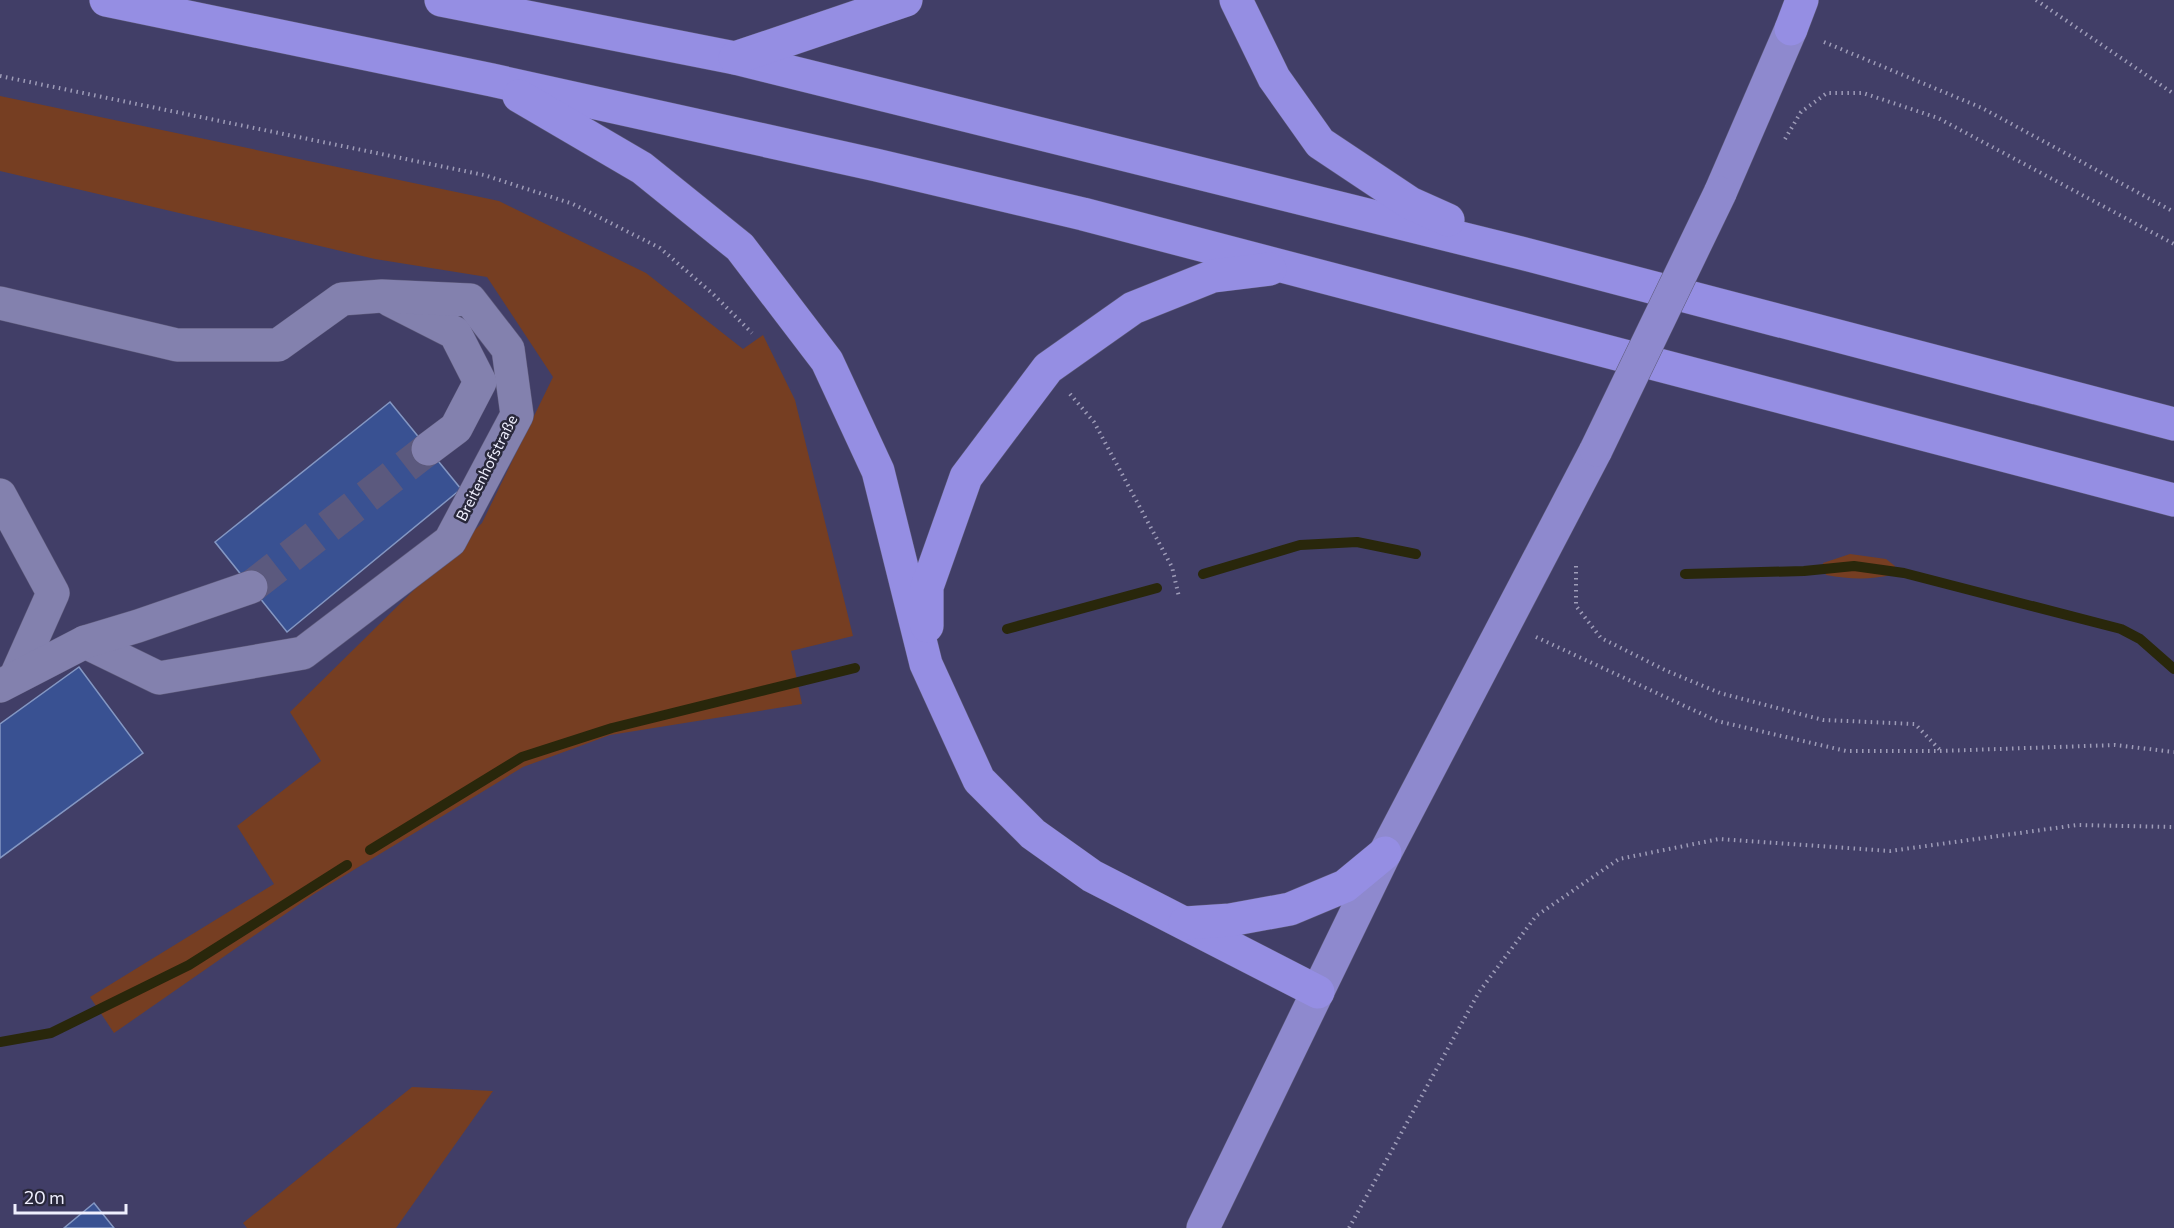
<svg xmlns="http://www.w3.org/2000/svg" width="2174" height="1228" font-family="Commissioner,sans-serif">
	<rect width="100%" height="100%" fill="#413e67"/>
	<g fill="#763e22">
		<polygon points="0,96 499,201 646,273 743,349 763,335 795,400 853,636 791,651 802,704 610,735 523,767 314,894 114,1033 90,997 274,884 237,826 321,761 290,712 482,523 553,377 487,277 375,259 0,171"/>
		<path d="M1850,554L1886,559L1895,566L1892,575C1868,580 1849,579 1826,575L1823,563Z"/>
		<polygon points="412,1087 493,1091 396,1228 247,1228 243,1223"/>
	</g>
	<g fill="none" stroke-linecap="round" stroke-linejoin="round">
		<g stroke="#29270b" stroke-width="10">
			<polyline points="1203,574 1300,545 1357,542 1416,554"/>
			<polyline points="1685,574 1804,571 1854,566 1904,573 2121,629 2140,639 2174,669"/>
			<polyline points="1007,629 1157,588"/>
			<polyline points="370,850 522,757 612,728 855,668"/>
			<polyline points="0,1042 51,1033 189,965 347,865"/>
		</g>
	</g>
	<g fill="#395192" stroke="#8497c3" stroke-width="1.5">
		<polygon points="390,402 461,489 287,632 215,542"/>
		<polygon points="79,667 143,753 0,858 0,724"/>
		<polygon points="94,1203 114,1228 64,1228"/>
	</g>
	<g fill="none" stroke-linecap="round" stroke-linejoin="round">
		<polyline stroke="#5b597e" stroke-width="33" stroke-dasharray="33 16" stroke-linecap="butt" points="251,587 428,449"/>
		<defs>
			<g id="minor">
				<polyline points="390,300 455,333 480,382 456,428 428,449"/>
				<polyline points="0,303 177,345 278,345 342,299 382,296 470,300 508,349 517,415 450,541 303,653 159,678 85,642"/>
				<polyline points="0,495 53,593 16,676"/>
				<polyline points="0,686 85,642 138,626 251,587"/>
			</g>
			<g id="major">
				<polyline points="1720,193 1791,29"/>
				<polyline points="1203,1228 1385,853 1596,450"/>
			</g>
			<g id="highway">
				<polyline points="106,0 492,80 876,165 1083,214 2174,500"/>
				<polyline points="441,0 735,58 1521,253 2174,424"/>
				<polyline points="1236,0 1274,78 1320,143 1410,203 1448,220"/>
				<polyline points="1791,29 1802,0"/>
				<polyline points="735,58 906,0"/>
				<polyline points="519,96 642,168 740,247 827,361 878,471 926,664 979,780 1033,834 1092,876 1318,992"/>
				<polyline points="927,626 927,587 966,477 1048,368 1133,308 1213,276 1270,269"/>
				<polyline points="1185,923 1230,920 1290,909 1345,886 1385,853"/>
			</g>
		</defs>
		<use href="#minor" stroke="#5c5979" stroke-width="34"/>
		<use href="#major" stroke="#5c5979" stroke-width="34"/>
		<use href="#highway" stroke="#5c5979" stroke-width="34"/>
		<g stroke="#9e9cb8" stroke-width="4" stroke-dasharray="1.5 4.5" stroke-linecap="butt">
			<polyline points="2036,0 2174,94"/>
			<polyline points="1824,42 1982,108 2174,212"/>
			<polyline points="0,76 484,175 573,204 660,248 713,294 752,333"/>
			<polyline points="1785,139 1801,112 1827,93 1863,93 1938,118 2174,244"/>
			<polyline points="1070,394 1094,422 1172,567 1179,597"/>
			<polyline points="1576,566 1576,606 1601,638 1667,671 1720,693 1823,720 1915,724 1940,750"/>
			<polyline points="1536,637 1717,721 1846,751 1940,751 2115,745 2174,752"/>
			<polyline points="1349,1228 1479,992 1536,916 1619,859 1719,839 1890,851 2077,825 2174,827"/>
		</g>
		<use href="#minor" stroke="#8381ae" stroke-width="33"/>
		<use href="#major" stroke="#8e89ce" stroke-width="33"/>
		<use href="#highway" stroke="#958ee3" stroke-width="33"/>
		<defs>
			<polyline id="major-bridge" points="1596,450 1720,193"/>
		</defs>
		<use href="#major-bridge" stroke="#5c5979" stroke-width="34" stroke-linecap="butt"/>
		<use href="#major-bridge" stroke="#8e89ce" stroke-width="33"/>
	</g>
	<g text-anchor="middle" stroke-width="5" stroke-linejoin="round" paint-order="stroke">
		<g font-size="15" fill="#efeffe" stroke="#29283b">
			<text transform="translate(487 468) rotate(-63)" y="5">Breitenhofstraße</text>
		</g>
	</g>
	<path d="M15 1204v9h111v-9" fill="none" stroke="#efeffe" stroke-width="3"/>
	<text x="24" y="1204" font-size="18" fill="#efeffe" stroke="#29283b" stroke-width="4.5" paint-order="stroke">20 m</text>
</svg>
